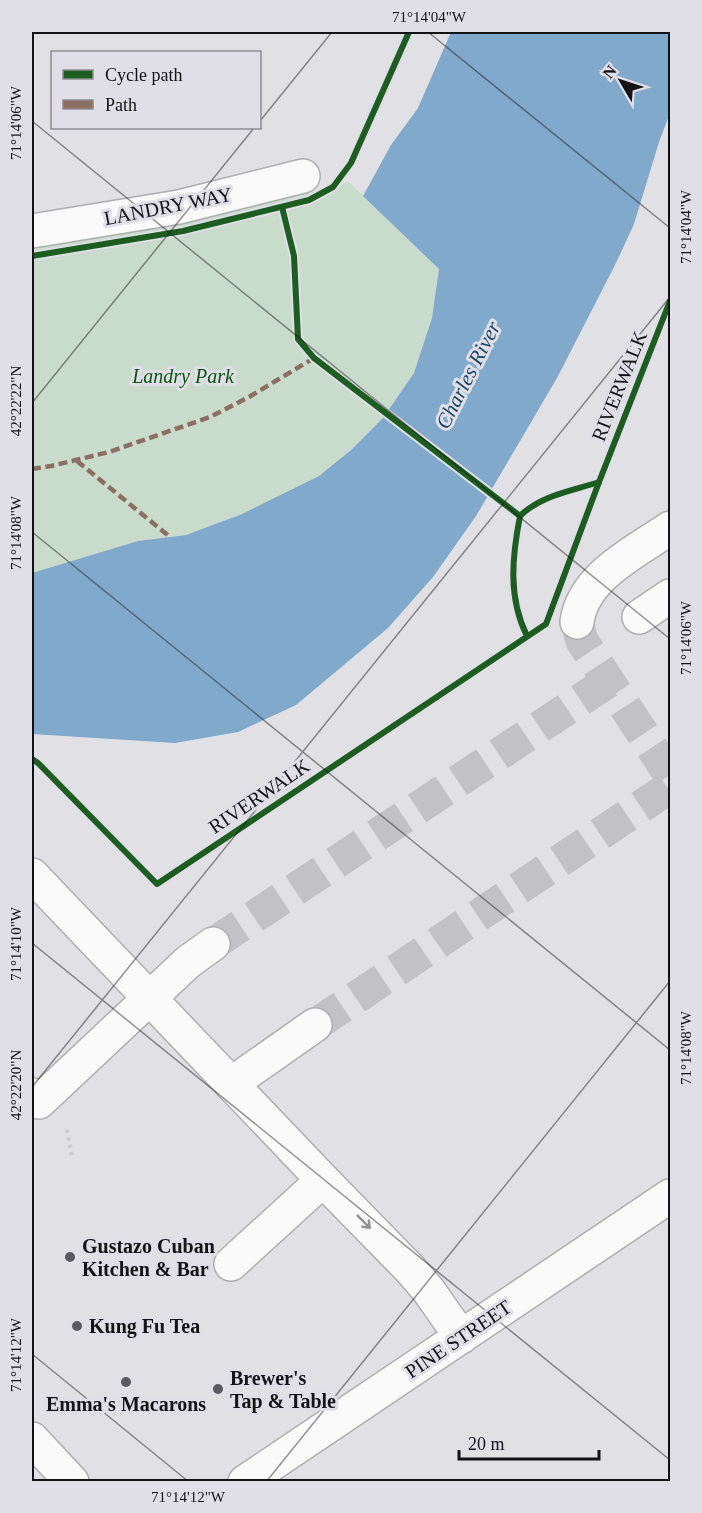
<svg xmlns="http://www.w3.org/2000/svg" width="702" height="1513" font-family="Georgia,serif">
	<rect width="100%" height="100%" fill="#e1e0e5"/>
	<polygon fill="#c9dbca" points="349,182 439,269 432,318 415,373 383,418 351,450 319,476 242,514 186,535 138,541 32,573 32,248 211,217"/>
	<polygon fill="#80a9cb" points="451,32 670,32 670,113 659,142 634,224 616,263 557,378 476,516 433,577 388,628 296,705 238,732 175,743 32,734 32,573 138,541 186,535 242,514 319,476 351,450 383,418 414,373 432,318 439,269 363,196 391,145 418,108"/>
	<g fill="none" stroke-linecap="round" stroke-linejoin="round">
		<g stroke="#c2c1c6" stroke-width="33" stroke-dasharray="33 16" stroke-linecap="butt">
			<polyline points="577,622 582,641 670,775"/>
			<polyline points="213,944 609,681"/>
			<polyline points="315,1025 670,787"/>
		</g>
		<defs>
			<g id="minor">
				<polyline points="32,231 179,207 303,176"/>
				<polyline points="639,617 670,596"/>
				<path d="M577,622C583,576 636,552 670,528"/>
				<polyline points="32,875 323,1180 410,1269 429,1291 461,1337"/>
				<polyline points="231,1084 315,1025"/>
				<polyline points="32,1095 39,1102 188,962 213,944"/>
				<polyline points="231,1264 323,1180"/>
				<polyline points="245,1482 670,1196"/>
			</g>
			<polyline id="major" points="32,1439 72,1482"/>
		</defs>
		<use href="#minor" stroke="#aeaeb1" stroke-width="36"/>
		<use href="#major" stroke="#aeaeb1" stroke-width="36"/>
		<g stroke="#cbcbcc" stroke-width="4" stroke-dasharray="3 4.5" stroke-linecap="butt">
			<path d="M286,222L294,256L298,339L314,358L520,516C512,557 508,598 527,636"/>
			<path d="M520,515C541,496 571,491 598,483"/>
			<polyline points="576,542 670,301"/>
			<polyline points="32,759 38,763 157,884 537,630"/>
			<polyline points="67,1130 72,1156"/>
		</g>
		<use href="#minor" stroke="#fafafb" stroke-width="33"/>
		<use href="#major" stroke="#fafafb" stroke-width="33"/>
		<g stroke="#8d6e63" stroke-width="4.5" stroke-dasharray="9 4.5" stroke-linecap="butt">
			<polyline points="77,461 170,537"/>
			<polyline points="32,469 51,466 109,452 210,417 249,397 314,358"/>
		</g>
		<defs>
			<g id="cycleway">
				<path d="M282,207L294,256L298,339L314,358L520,516C512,557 508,598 527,636"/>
				<polyline points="32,256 183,231 309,200 333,187 351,163 409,32"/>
				<path d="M520,516C541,495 572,491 599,482"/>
				<polyline points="32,759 38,763 157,884 546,624 599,482 670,301"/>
			</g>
		</defs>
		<use href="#cycleway" stroke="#e0dee7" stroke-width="10"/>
		<use href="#cycleway" stroke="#1b5e20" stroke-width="6"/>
	</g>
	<defs><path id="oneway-shaft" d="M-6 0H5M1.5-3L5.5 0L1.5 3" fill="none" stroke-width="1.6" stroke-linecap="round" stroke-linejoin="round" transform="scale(1.5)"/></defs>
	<use stroke="#929294" href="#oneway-shaft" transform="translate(364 1222) rotate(45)"/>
	<path fill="none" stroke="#131215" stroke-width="1.5" stroke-opacity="0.45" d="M428,32L670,228M32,121L670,639M260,121L332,32M32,403L254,128M32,532L670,1050M32,943L670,1460M32,1087L670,297M32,1354L189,1482M266,1482L670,981"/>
	<g fill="#5b5a5e" stroke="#e0dee7" stroke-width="2">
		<circle cx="70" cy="1257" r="6"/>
		<circle cx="77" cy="1326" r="6"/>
		<circle cx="126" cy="1382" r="6"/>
		<circle cx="218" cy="1389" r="6"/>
	</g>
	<g text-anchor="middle" stroke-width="6" stroke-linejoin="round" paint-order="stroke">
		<g font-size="20" fill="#131215" stroke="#e0dee7">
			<text transform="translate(168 206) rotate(-11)" y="7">LANDRY WAY</text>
			<text transform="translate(619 386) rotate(-68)" y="7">RIVERWALK</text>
			<text transform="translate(259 796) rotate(-34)" y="7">RIVERWALK</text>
			<text transform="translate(458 1339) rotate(-34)" y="7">PINE STREET</text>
		</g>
		<g font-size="20" font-style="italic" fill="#0a5610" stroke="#e0dee7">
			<text x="183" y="383">Landry Park</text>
		</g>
		<g font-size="20" font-weight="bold" fill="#131215" stroke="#e0dee7" text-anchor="start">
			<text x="82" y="1253">Gustazo Cuban<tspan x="82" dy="23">Kitchen &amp; Bar</tspan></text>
			<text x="89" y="1333">Kung Fu Tea</text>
			<text x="230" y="1385">Brewer's<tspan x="230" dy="23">Tap &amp; Table</tspan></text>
			<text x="126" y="1411" text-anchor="middle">Emma's Macarons</text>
		</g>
		<g font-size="21" font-style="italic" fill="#1a4767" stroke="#e0dee7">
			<text transform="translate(468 375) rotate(-63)" y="7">Charles River</text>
		</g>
	</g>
	<rect width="702" height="1513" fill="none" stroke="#e0dee7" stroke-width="66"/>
	<rect x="51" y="51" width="210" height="78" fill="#e0dee7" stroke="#8e8c93" stroke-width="1.5"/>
	<rect x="63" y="70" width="30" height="9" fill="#1b5e20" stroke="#8e8c93" stroke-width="1.5"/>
	<text x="105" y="81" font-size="18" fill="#131215">Cycle path</text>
	<rect x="63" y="100" width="30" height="9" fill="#8d6e63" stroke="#8e8c93" stroke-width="1.5"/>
	<text x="105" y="111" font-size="18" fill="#131215">Path</text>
	<g transform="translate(621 81) rotate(309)" stroke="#e0dee7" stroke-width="4.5" paint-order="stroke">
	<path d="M0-4.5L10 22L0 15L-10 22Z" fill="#131215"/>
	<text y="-9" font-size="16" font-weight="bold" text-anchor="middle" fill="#131215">N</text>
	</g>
	<path d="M459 1450v9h140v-9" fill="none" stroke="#131215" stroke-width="3"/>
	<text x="468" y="1450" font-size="18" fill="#131215" stroke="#e0dee7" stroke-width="4.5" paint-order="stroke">20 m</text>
	<rect x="33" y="33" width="636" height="1447" fill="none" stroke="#131215" stroke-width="2"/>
	<g font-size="15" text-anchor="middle" fill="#131215">
		<text x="429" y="22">71°14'04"W</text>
		<text transform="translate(16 123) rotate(-90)" y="5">71°14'06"W</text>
		<text transform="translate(686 227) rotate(-90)" y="5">71°14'04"W</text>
		<text transform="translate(16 401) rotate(-90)" y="5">42°22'22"N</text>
		<text transform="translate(16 533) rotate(-90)" y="5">71°14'08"W</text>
		<text transform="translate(686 638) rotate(-90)" y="5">71°14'06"W</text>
		<text transform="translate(16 944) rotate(-90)" y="5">71°14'10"W</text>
		<text transform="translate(686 1048) rotate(-90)" y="5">71°14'08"W</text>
		<text transform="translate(16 1085) rotate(-90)" y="5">42°22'20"N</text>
		<text transform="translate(16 1355) rotate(-90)" y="5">71°14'12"W</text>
		<text x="188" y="1502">71°14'12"W</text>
	</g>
</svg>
